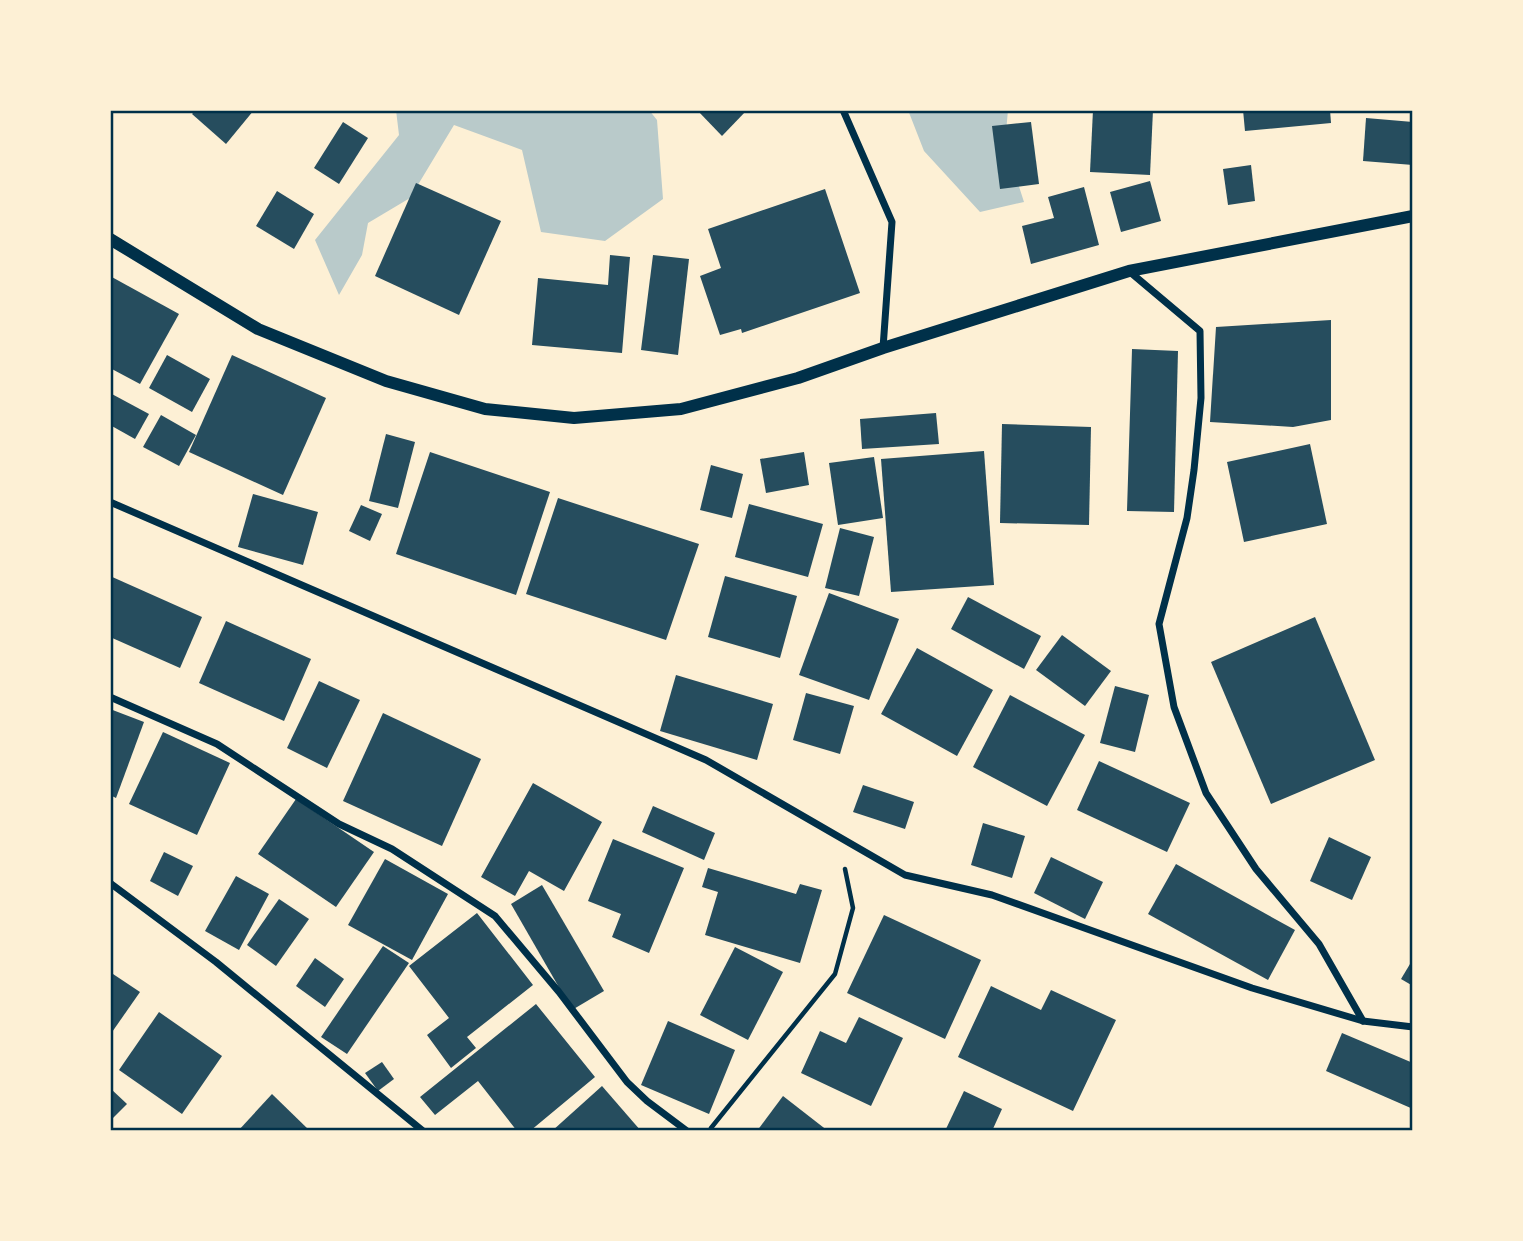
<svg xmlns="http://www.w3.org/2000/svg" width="1523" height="1241" font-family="'Public Sans',sans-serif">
	<rect width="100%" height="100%" fill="#fdf0d5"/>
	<g fill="#b9caca">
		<polygon points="396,110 649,110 657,120 663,199 605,241 541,232 522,150 454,125 410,198 368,223 362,255 339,295 315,240 399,135"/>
		<polygon points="908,110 1008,110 1005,143 1024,202 980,212 924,151"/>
	</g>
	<g fill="#264d5e">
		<polygon points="196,110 254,110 226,144 192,114"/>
		<polygon points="697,110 747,110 722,136"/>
		<polygon points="1093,110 1153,110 1150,175 1090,172"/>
		<polygon points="1243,110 1330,110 1331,123 1245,131"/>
		<polygon points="1366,118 1413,122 1413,165 1363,161"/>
		<polygon points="343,122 368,138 339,184 314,168"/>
		<polygon points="1031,122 1039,184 1000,189 992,126"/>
		<polygon points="1251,165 1255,201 1228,205 1223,169"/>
		<polygon points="1150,181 1161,221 1121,232 1110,192"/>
		<polygon points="416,183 501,221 459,315 375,276"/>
		<polygon points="1084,187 1099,245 1031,264 1022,226 1054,218 1048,197"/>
		<polygon points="825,189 860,293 742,333 741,329 720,335 700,276 721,268 708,229"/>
		<polygon points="277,191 314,214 294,249 256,226"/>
		<polygon points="610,255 630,257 622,353 532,345 538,278 608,285"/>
		<polygon points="653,255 689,259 678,355 641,350"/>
		<polygon points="110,276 179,314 140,384 110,368"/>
		<polygon points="1331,320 1331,420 1293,427 1210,422 1216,327"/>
		<polygon points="1132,349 1178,351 1174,512 1127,511"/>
		<polygon points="167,355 210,379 192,412 149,388"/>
		<polygon points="232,355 326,398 283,495 189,452"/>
		<polygon points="110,393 149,414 135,439 110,425"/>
		<polygon points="936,413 939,444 862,449 860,419"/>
		<polygon points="161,415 196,435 179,466 143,447"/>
		<polygon points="1002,424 1091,427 1089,525 1000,523"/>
		<polygon points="386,434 415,442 398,508 369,501"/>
		<polygon points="1310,444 1327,524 1244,542 1227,462"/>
		<polygon points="984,451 994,585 891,592 881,459"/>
		<polygon points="430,452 550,492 516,595 396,554"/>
		<polygon points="804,452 809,485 766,493 760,459"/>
		<polygon points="874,457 883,518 838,525 829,463"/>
		<polygon points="711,465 743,474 732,518 700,510"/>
		<polygon points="253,494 318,512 303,565 238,547"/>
		<polygon points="558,498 699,544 666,640 526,594"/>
		<polygon points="749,504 823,524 808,577 735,557"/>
		<polygon points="361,505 382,514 370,541 349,531"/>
		<polygon points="840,528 874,537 859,596 825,588"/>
		<polygon points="110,576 202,617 180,668 110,637"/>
		<polygon points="725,576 797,596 780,658 708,637"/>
		<polygon points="829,593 899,619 869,700 799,675"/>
		<polygon points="968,597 1041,636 1024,669 951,629"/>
		<polygon points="1315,617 1375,760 1271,804 1211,662"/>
		<polygon points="226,621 311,659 284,721 199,683"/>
		<polygon points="1062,635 1111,671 1085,706 1036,670"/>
		<polygon points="917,648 993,690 957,756 881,714"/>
		<polygon points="676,675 773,704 757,760 660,731"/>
		<polygon points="319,681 360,700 327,768 287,748"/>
		<polygon points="1115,686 1149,695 1135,752 1100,743"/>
		<polygon points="806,693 854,706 840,754 793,740"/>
		<polygon points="1010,695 1085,735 1047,806 973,767"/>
		<polygon points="110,709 144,722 116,798 110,795"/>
		<polygon points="383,713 481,759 442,846 343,801"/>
		<polygon points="163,732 230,763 197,835 129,804"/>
		<polygon points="1099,761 1190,803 1167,852 1077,810"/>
		<polygon points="533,783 602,822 564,891 529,871 515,896 481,877"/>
		<polygon points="863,785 914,802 905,829 853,812"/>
		<polygon points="296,799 374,852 336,907 258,854"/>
		<polygon points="653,806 715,833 704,860 642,832"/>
		<polygon points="983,823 1025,836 1012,878 971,865"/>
		<polygon points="1329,837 1371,857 1352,900 1310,881"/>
		<polygon points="613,839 684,868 649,953 612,937 621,914 588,901"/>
		<polygon points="164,852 193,866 178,896 150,881"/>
		<polygon points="1051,857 1103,882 1085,919 1034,893"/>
		<polygon points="385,859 448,894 412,960 348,925"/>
		<polygon points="1176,864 1295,930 1268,980 1148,914"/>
		<polygon points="708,868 796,894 800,884 822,890 800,963 705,935 718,892 702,887"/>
		<polygon points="236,876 269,894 239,950 205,931"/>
		<polygon points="542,885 604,991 572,1010 511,904"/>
		<polygon points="279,899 309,919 276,966 247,945"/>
		<polygon points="477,913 533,985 467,1037 476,1048 451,1068 427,1035 449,1018 409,966"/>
		<polygon points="884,915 981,960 945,1039 847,993"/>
		<polygon points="383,946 409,963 347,1054 321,1037"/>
		<polygon points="735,947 783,972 748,1040 700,1015"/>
		<polygon points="315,958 344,979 325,1007 296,986"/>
		<polygon points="1413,959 1413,986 1401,979"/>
		<polygon points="110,972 140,992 110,1035"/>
		<polygon points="991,986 1041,1010 1051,990 1116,1020 1073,1111 958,1057"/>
		<polygon points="536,1004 595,1077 530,1131 517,1131 478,1081 435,1115 420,1097"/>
		<polygon points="159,1012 222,1056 182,1114 119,1070"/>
		<polygon points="859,1017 903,1038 871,1106 801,1073 820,1031 846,1043"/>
		<polygon points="668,1021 735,1050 709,1114 641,1085"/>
		<polygon points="1342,1033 1413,1063 1413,1109 1326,1071"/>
		<polygon points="382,1062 394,1079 378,1091 365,1073"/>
		<polygon points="602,1086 641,1131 552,1131"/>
		<polygon points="110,1088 127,1104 110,1121"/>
		<polygon points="964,1091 1002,1109 992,1131 945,1131"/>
		<polygon points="272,1094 310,1131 238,1131"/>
		<polygon points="783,1096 828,1131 757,1131"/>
	</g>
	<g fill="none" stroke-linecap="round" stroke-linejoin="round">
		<polyline stroke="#003049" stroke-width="4.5" points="711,1128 835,974 853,908 845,869"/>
		<g stroke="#003049" stroke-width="7">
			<polyline points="843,110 892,222 883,348"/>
			<polyline points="1130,272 1200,331 1201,398 1194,470 1187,518 1159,624 1174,707 1206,793 1256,869 1319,944 1363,1021"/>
			<polyline points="110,502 706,760 905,875 992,895 1252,988 1363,1021 1413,1027"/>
			<polyline points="110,697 217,744 339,824 392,849 495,916 559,992 627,1082 647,1101 687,1131"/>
			<polyline points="110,883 216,962 423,1131"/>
		</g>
		<polyline stroke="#003049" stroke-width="12" points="110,239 258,329 386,381 485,409 574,418 681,409 798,378 883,348 1129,271 1413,216"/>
	</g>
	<rect width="1523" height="1241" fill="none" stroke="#fdf0d5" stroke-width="224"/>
	<rect x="112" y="112" width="1299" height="1017" fill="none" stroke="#003049" stroke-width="2.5"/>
</svg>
